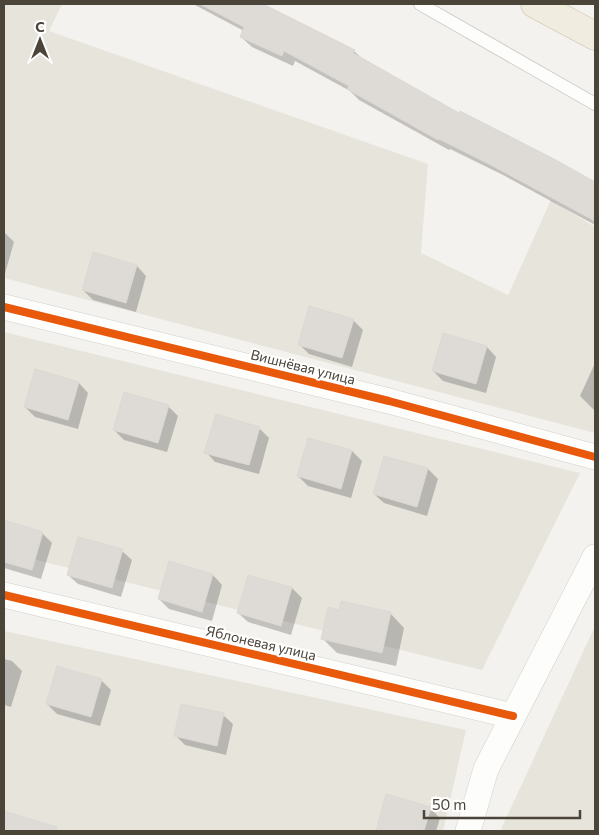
<svg xmlns="http://www.w3.org/2000/svg" width="599" height="835" font-family="Commissioner,sans-serif">
	<rect width="100%" height="100%" fill="#f4f2ee"/>
	<g fill="#e7e4dc">
		<polygon points="4,4 62,4 49,31 428,164 421,253 508,295 551,200 595,227 595,433 4,278"/>
		<polygon points="4,332 580,473 482,670 4,552"/>
		<polygon points="595,626 595,831 501,831 502,827"/>
		<polygon points="4,631 466,730 443,831 4,831"/>
	</g>
	<g fill="#0003">
		<polygon points="193,4 260,4 354,51 364,60 460,114 509,136 595,183 595,225 503,175 450,149 449,150 359,100 350,91 295,61 293,66 252,47 241,37 244,31"/>
		<polygon points="4,232 14,242 4,277"/>
		<polygon points="137,266 146,276 136,312 93,300 83,290"/>
		<polygon points="353,320 363,330 352,367 309,354 299,344"/>
		<polygon points="487,347 496,357 486,393 443,381 433,371"/>
		<polygon points="595,363 595,411 580,396"/>
		<polygon points="79,383 88,393 78,429 35,417 25,407"/>
		<polygon points="168,406 178,416 167,452 124,440 114,430"/>
		<polygon points="259,428 269,438 259,474 215,462 206,452"/>
		<polygon points="309,439 352,451 362,461 351,498 308,486 298,476"/>
		<polygon points="385,457 428,469 438,479 427,516 384,503 374,494"/>
		<polygon points="4,522 42,533 52,543 41,579 4,568"/>
		<polygon points="122,551 132,560 121,597 78,584 68,575"/>
		<polygon points="213,575 222,585 212,621 169,609 159,599"/>
		<polygon points="249,576 292,588 302,598 291,635 248,622 238,613"/>
		<polygon points="339,612 390,613 404,628 396,666 337,653 322,638"/>
		<polygon points="4,659 12,661 22,671 11,707 4,705"/>
		<polygon points="101,680 111,690 100,726 57,714 47,704"/>
		<polygon points="223,715 233,724 226,755 185,745 175,735"/>
		<polygon points="387,796 430,808 440,818 436,831 377,831"/>
		<polygon points="4,812 36,822 46,831 4,831"/>
	</g>
	<g fill="#dedbd6" stroke="#dcd9d4">
		<polygon points="200,4 263,4 355,50 353,53 459,113 460,111 556,160 595,182 595,221 491,165 439,139 438,140 347,89 349,86 284,51 282,56 240,37 244,27"/>
		<polygon points="93,252 137,265 126,303 82,290"/>
		<polygon points="309,306 354,319 342,358 298,345"/>
		<polygon points="443,333 487,346 476,384 432,371"/>
		<polygon points="35,369 79,382 68,420 24,407"/>
		<polygon points="124,392 169,405 158,443 113,430"/>
		<polygon points="216,414 260,427 249,465 204,453"/>
		<polygon points="308,438 352,450 341,489 297,476"/>
		<polygon points="384,456 428,468 417,507 373,494"/>
		<polygon points="4,520 43,532 32,570 4,562"/>
		<polygon points="78,537 123,549 112,588 67,575"/>
		<polygon points="169,561 213,574 202,612 158,599"/>
		<polygon points="248,575 292,587 281,626 237,613"/>
		<polygon points="341,601 391,612 382,653 321,639 328,607 339,610"/>
		<polygon points="57,666 102,679 91,717 46,704"/>
		<polygon points="181,704 224,713 217,746 174,736"/>
		<polygon points="386,794 431,807 424,831 376,831"/>
		<polygon points="4,811 57,827 57,831 4,831"/>
	</g>
	<g fill="none" stroke-linecap="round" stroke-linejoin="round">
		<defs>
			<polyline id="service" points="420,4 595,104"/>
			<g id="minor">
				<polyline points="4,307 389,401 595,457"/>
				<polyline points="4,595 513,716"/>
				<polyline points="468,831 486,769 595,557"/>
			</g>
			<polyline id="trunk" points="535,4 595,36"/>
		</defs>
		<use href="#service" stroke="#d2d0cb" stroke-width="14"/>
		<use href="#minor" stroke="#d2d0cb" stroke-width="26"/>
		<use href="#trunk" stroke="#ccbfa9" stroke-width="29"/>
		<use href="#service" stroke="#fdfdfc" stroke-width="12"/>
		<use href="#minor" stroke="#fdfdfc" stroke-width="25"/>
		<use href="#trunk" stroke="#f0ece0" stroke-width="28"/>
		<defs>
			<g id="cycleway">
				<polyline points="4,307 389,401 595,457"/>
				<polyline points="4,595 513,716"/>
			</g>
		</defs>
		<use href="#cycleway" stroke="#fff" stroke-width="11"/>
		<use href="#cycleway" stroke="#e8590c" stroke-width="8"/>
	</g>
	<g text-anchor="middle" stroke-width="4" stroke-linejoin="round" paint-order="stroke">
		<g font-size="14" fill="#4b4439" stroke="#fff">
			<text transform="translate(303 367) rotate(14)" y="5">Вишнёвая улица</text>
			<text transform="translate(261 643) rotate(13)" y="5">Яблоневая улица</text>
		</g>
	</g>
	<rect width="599" height="835" fill="none" stroke="#4b4439" stroke-width="10"/>
	<g transform="translate(40 40)" stroke="#ffffff" stroke-width="4" paint-order="stroke">
	<path d="M0-4L9 19L0 12L-9 19Z" fill="#4b4439"/>
	<text y="-8" font-size="14" font-weight="bold" text-anchor="middle" fill="#4b4439">С</text>
	</g>
	<path d="M424 810v8h156v-8" fill="none" stroke="#4b4439" stroke-width="2.5"/>
	<text x="432" y="810" font-size="15" fill="#4b4439" stroke="#ffffff" stroke-width="4" paint-order="stroke">50 m</text>
</svg>
